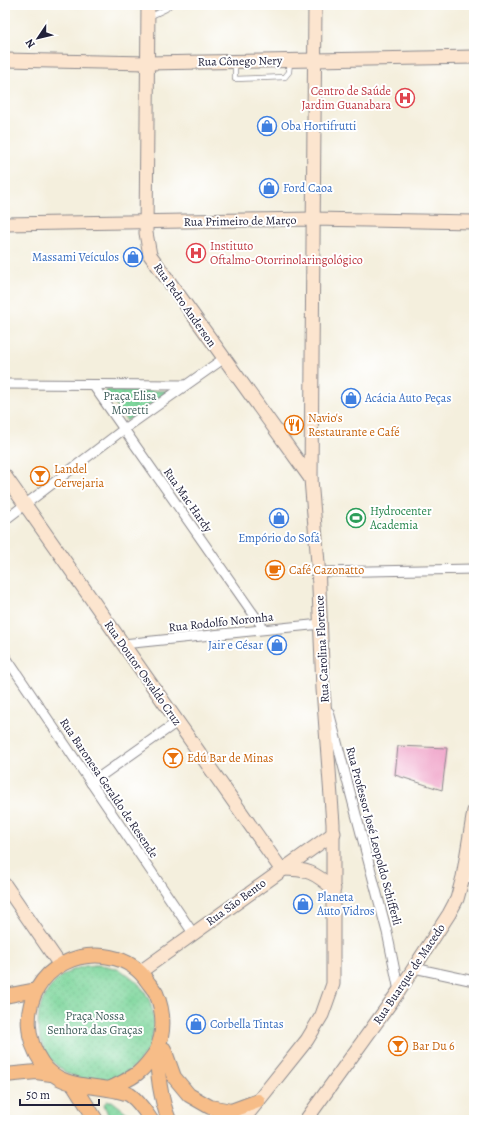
<svg xmlns="http://www.w3.org/2000/svg" width="479" height="1125" font-family="Alegreya,serif">
	<defs>
		<pattern id="park-dots" width="8" height="8" patternUnits="userSpaceOnUse"><rect width="8" height="8" fill="#7ed69c"/><path d="M2 2h.1M6 6h.1" fill="none" stroke="#6db787" stroke-width="1.8" stroke-linecap="round"/></pattern>
	</defs>
	<rect width="100%" height="100%" fill="#fff"/>
	<filter id="ink" filterUnits="userSpaceOnUse"><feTurbulence type="fractalNoise" baseFrequency=".025" numOctaves="2"/><feDisplacementMap in="SourceGraphic" scale="8" xChannelSelector="R" yChannelSelector="G"/><feConvolveMatrix kernelMatrix="1 2 1 2 8 2 1 2 1" color-interpolation-filters="sRGB"/></filter>
	<filter id="wash" filterUnits="userSpaceOnUse"><feTurbulence type="fractalNoise" baseFrequency=".012" numOctaves="4" result="noise"/><feDisplacementMap in="SourceGraphic" scale="16" xChannelSelector="R" yChannelSelector="G"/><feGaussianBlur stdDeviation="0.9" result="paint"/><feColorMatrix in="noise" values="0 0 0 0 0 0 0 0 0 0 0 0 0 0 0 0 0 1.4 0 .05"/><feComposite in="paint" operator="in"/></filter>
	<g filter="url(#wash)">
		<rect width="100%" height="100%" fill="#f4efdd"/>
		<g fill="url(#park-dots)" stroke="#507c6c">
			<polygon points="105,390 170,391 127,421"/>
			<circle cx="96" cy="1023" r="58"/>
			<polygon points="107,1101 112,1101 136,1120 110,1120 104,1104"/>
		</g>
		<g id="blocks">
			<polygon fill="#f0a6ca" points="398,746 447,748 442,790 395,775"/>
		</g>
	</g>
	<g filter="url(#ink)">
		<use href="#blocks" fill-opacity="0" stroke="#8b888c" stroke-width="1"/>
		<g fill="none" stroke-linecap="round" stroke-linejoin="round">
			<defs>
				<g id="lane">
					<polyline points="149,17 166,9 170,5"/>
					<polyline points="235,62 235,79 285,77 289,72 290,61"/>
				</g>
				<g id="street">
					<polyline points="5,384 185,385"/>
					<polyline points="93,385 264,629"/>
					<polyline points="5,520 124,429 223,359"/>
					<polyline points="319,572 474,569"/>
					<polyline points="123,644 321,624"/>
					<polyline points="5,656 193,933"/>
					<polyline points="329,712 387,932 399,991"/>
					<polyline points="91,783 177,722"/>
					<polyline points="463,877 474,878"/>
					<polyline points="414,968 474,981"/>
				</g>
				<g id="secondary">
					<polyline points="148,5 146,233 150,255 311,479"/>
					<polyline points="5,60 147,63 474,57"/>
					<polyline points="5,224 313,219 474,222"/>
					<polyline points="5,476 281,869"/>
					<path d="M281,869C308,869 314,872 334,889"/>
					<polyline points="5,885 60,965"/>
					<polyline points="140,972 334,833"/>
					<polyline points="243,1120 307,1040 322,1015 333,984 333,824 323,689 318,563 311,479 315,5"/>
					<polyline points="306,1120 399,991 449,914 457,899 463,877 474,811"/>
				</g>
				<g id="primary">
					<polyline points="5,996 36,990"/>
					<polyline points="164,1049 174,1077 189,1095 210,1107 231,1111 258,1101"/>
					<polyline points="5,1075 36,1072 51,1074"/>
					<polyline points="74,1085 96,1120"/>
					<path d="M109,1089C136,1076 141,1074 158,1049"/>
					<path d="M151,1120C145,1111 139,1101 130,1095C127,1093 122,1092 118,1091C91,1084 60,1089 42,1063C8,1013 43,950 104,956C120,958 135,965 145,978C148,983 153,988 156,993C162,1007 164,1022 161,1037C160,1041 158,1045 158,1049C156,1071 161,1100 169,1120"/>
				</g>
			</defs>
			<use href="#lane" stroke="#8b888c" stroke-width="6"/>
			<use href="#street" stroke="#8b888c" stroke-width="11"/>
			<use href="#secondary" stroke="#8b888c" stroke-width="15"/>
			<use href="#primary" stroke="#8b888c" stroke-width="16"/>
			<use href="#lane" stroke="#fff" stroke-width="4.5"/>
			<use href="#street" stroke="#fff" stroke-width="9"/>
			<use href="#secondary" stroke="#fce5cf" stroke-width="13"/>
			<use href="#primary" stroke="#f7bd88" stroke-width="14"/>
		</g>
	</g>
	<defs>
		<symbol id="hospital-ring" viewBox="-11 -11 22 22"><circle r="9.5" fill="#fff" stroke="#e0444e" stroke-width="1.5"/><path d="M-5-5h3v3.5h4V-5h3V5h-3V1.5h-4V5h-3Z" fill="#e0444e"/></symbol>
		<symbol id="shop-ring" viewBox="-11 -11 22 22"><circle r="9.5" fill="#fff" stroke="#3f7fe0" stroke-width="1.5"/><path d="M-5-2.5h2.3a2.7 3.5 0 0 1 5.4 0H5L5.5 6h-11ZM-1.5-2.5h3a1.5 2.3 0 0 0-3 0Z" fill="#3f7fe0"/></symbol>
		<symbol id="restaurant-ring" viewBox="-11 -11 22 22"><circle r="9.5" fill="#fff" stroke="#e8710a" stroke-width="1.5"/><path d="M-5-6h1v4h1v-4h1v4h1v-4h1v5L-1.5 .5V6h-2V.5L-5-1ZM5-6V6H3V1.5H1.5Q1.5-4 5-6Z" fill="#e8710a"/></symbol>
		<symbol id="bar-ring" viewBox="-11 -11 22 22"><circle r="9.5" fill="#fff" stroke="#e8710a" stroke-width="1.5"/><path d="M-6-5H6L.8 .8V4.5H3.5V6h-7V4.5H-.8V.8Z" fill="#e8710a"/></symbol>
		<symbol id="stadium-ring" viewBox="-11 -11 22 22"><circle r="9.5" fill="#fff" stroke="#2e9e5b" stroke-width="1.5"/><path d="M0-5a6.5 5 0 1 0 0 10a6.5 5 0 1 0 0-10ZM-3.5-1.8h7v3.6h-7Z" fill="#2e9e5b"/></symbol>
		<symbol id="cafe-ring" viewBox="-11 -11 22 22"><circle r="9.5" fill="#fff" stroke="#e8710a" stroke-width="1.5"/><path d="M-5.5-4.5H6V0H3Q3 3.5 0 3.5H-2.5Q-5.5 3.5-5.5 0ZM3-3.2v2h1.7v-2ZM-6 4.5H4V6H-6Z" fill="#e8710a"/></symbol>
	</defs>
	<g fill-rule="evenodd">
		<use href="#hospital-ring" x="394" y="87" width="22" height="22"/>
		<use href="#shop-ring" x="256" y="115" width="22" height="22"/>
		<use href="#shop-ring" x="258" y="177" width="22" height="22"/>
		<use href="#hospital-ring" x="185" y="242" width="22" height="22"/>
		<use href="#shop-ring" x="122" y="246" width="22" height="22"/>
		<use href="#shop-ring" x="340" y="387" width="22" height="22"/>
		<use href="#restaurant-ring" x="283" y="414" width="22" height="22"/>
		<use href="#bar-ring" x="29" y="465" width="22" height="22"/>
		<use href="#shop-ring" x="268" y="507" width="22" height="22"/>
		<use href="#stadium-ring" x="345" y="507" width="22" height="22"/>
		<use href="#cafe-ring" x="264" y="559" width="22" height="22"/>
		<use href="#shop-ring" x="266" y="634" width="22" height="22"/>
		<use href="#bar-ring" x="162" y="747" width="22" height="22"/>
		<use href="#shop-ring" x="292" y="893" width="22" height="22"/>
		<use href="#shop-ring" x="185" y="1013" width="22" height="22"/>
		<use href="#bar-ring" x="387" y="1035" width="22" height="22"/>
	</g>
	<g text-anchor="middle" stroke-width="4" stroke-linejoin="round" paint-order="stroke">
		<g font-size="12" fill="#22223b" stroke="#fff">
			<text transform="translate(240 61) rotate(-1)" y="4">Rua Cônego Nery</text>
			<text transform="translate(240 221) rotate(-1)" y="4">Rua Primeiro de Março</text>
			<text transform="translate(185 305) rotate(55)" y="4">Rua Pedro Anderson</text>
			<text transform="translate(188 500) rotate(55)" y="4">Rua Mac Hardy</text>
			<text transform="translate(221 622) rotate(-6)" y="4">Rua Rodolfo Noronha</text>
			<text transform="translate(322 649) rotate(-93)" y="4">Rua Carolina Florence</text>
			<text transform="translate(143 673) rotate(55)" y="4">Rua Doutor Osvaldo Cruz</text>
			<text transform="translate(109 788) rotate(56)" y="4">Rua Baronesa Geraldo de Resende</text>
			<text transform="translate(374 836) rotate(75)" y="4">Rua Professor José Leopoldo Schifferli</text>
			<text transform="translate(236 902) rotate(-36)" y="4">Rua São Bento</text>
			<text transform="translate(409 974) rotate(-56)" y="4">Rua Buarque de Macedo</text>
		</g>
		<g font-size="12" fill="#be3a42" stroke="#fff" text-anchor="end">
			<text x="391" y="95">Centro de Saúde<tspan x="391" dy="14">Jardim Guanabara</tspan></text>
			<text x="210" y="250" text-anchor="start">Instituto<tspan x="210" dy="14">Oftalmo-Otorrinolaringológico</tspan></text>
		</g>
		<g font-size="12" fill="#366cbe" stroke="#fff" text-anchor="start">
			<text x="281" y="130">Oba Hortifrutti</text>
			<text x="283" y="192">Ford Caoa</text>
			<text x="119" y="261" text-anchor="end">Massami Veículos</text>
			<text x="365" y="402">Acácia Auto Peças</text>
			<text x="279" y="542" text-anchor="middle">Empório do Sofá</text>
			<text x="263" y="649" text-anchor="end">Jair e César</text>
			<text x="317" y="901">Planeta<tspan x="317" dy="14">Auto Vidros</tspan></text>
			<text x="210" y="1028">Corbella Tintas</text>
		</g>
		<g font-size="12" fill="#42615d" stroke="#fff">
			<text x="130" y="400">Praça Elisa<tspan x="130" dy="14">Moretti</tspan></text>
			<text x="95" y="1020">Praça Nossa<tspan x="95" dy="14">Senhora das Graças</tspan></text>
		</g>
		<g font-size="12" fill="#c56008" stroke="#fff" text-anchor="start">
			<text x="308" y="422">Navio's<tspan x="308" dy="14">Restaurante e Café</tspan></text>
			<text x="54" y="473">Landel<tspan x="54" dy="14">Cervejaria</tspan></text>
			<text x="289" y="574">Café Cazonatto</text>
			<text x="187" y="762">Edú Bar de Minas</text>
			<text x="412" y="1050">Bar Du 6</text>
		</g>
		<g font-size="12" fill="#27864d" stroke="#fff" text-anchor="start">
			<text x="370" y="515">Hydrocenter<tspan x="370" dy="14">Academia</tspan></text>
		</g>
	</g>
	<rect width="479" height="1125" fill="none" stroke="#fff" stroke-width="20"/>
	<g transform="translate(38 38) rotate(235)" stroke="#ffffff" stroke-width="3" paint-order="stroke">
	<path d="M0-3L7 15L0 10L-7 15Z" fill="#22223b"/>
	<text y="-6" font-size="11" font-weight="bold" text-anchor="middle" fill="#22223b">N</text>
	</g>
	<path d="M20 1099v6h79v-6" fill="none" stroke="#22223b" stroke-width="2"/>
	<text x="26" y="1099" font-size="12" fill="#22223b" stroke="#ffffff" stroke-width="3" paint-order="stroke">50 m</text>
</svg>
